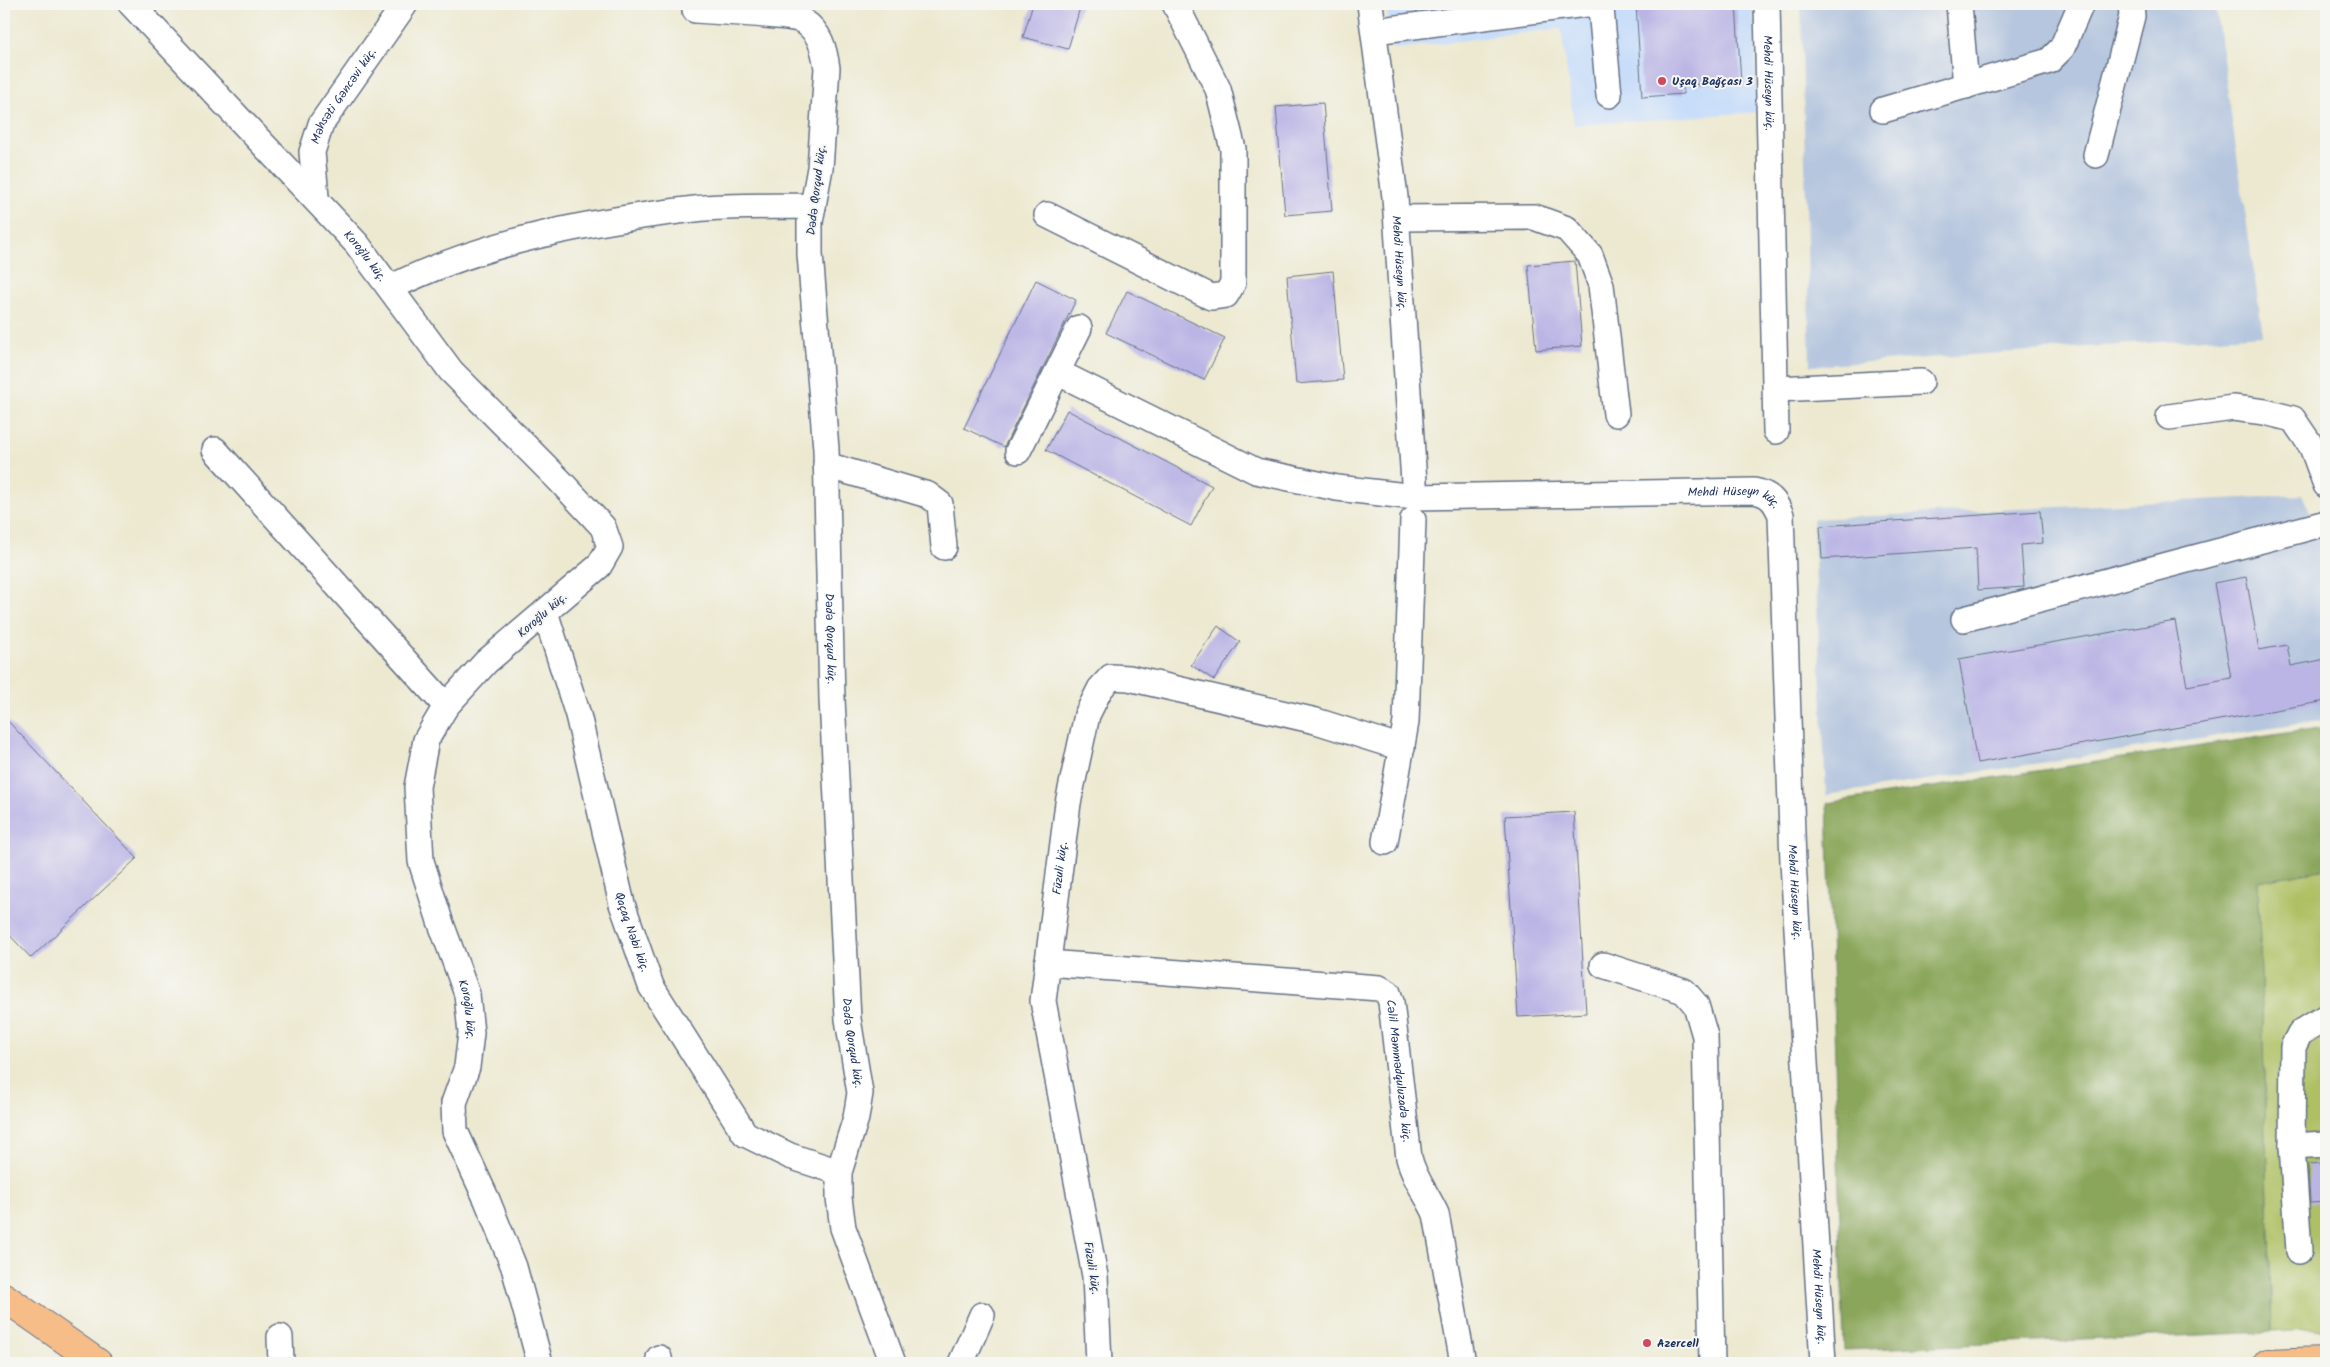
<svg xmlns="http://www.w3.org/2000/svg" width="2330" height="1367" font-family="Kalam,sans-serif">
	<rect width="100%" height="100%" fill="#f6f6f2"/>
	<filter id="ink" filterUnits="userSpaceOnUse"><feTurbulence type="fractalNoise" baseFrequency=".02" numOctaves="2"/><feDisplacementMap in="SourceGraphic" scale="10" xChannelSelector="R" yChannelSelector="G"/><feConvolveMatrix kernelMatrix="1 2 1 2 8 2 1 2 1" color-interpolation-filters="sRGB"/></filter>
	<filter id="wash" filterUnits="userSpaceOnUse"><feTurbulence type="fractalNoise" baseFrequency=".0096" numOctaves="4" result="noise"/><feDisplacementMap in="SourceGraphic" scale="20" xChannelSelector="R" yChannelSelector="G"/><feGaussianBlur stdDeviation="1.12" result="paint"/><feColorMatrix in="noise" values="0 0 0 0 0 0 0 0 0 0 0 0 0 0 0 0 0 1.4 0 .05"/><feComposite in="paint" operator="in"/></filter>
	<g filter="url(#wash)">
		<rect width="100%" height="100%" fill="#ede9d1"/>
		<polygon fill="#c8ddf9" points="1385,4 1753,4 1758,112 1574,125 1561,28 1394,49"/>
		<g fill="#b6c6de">
			<polygon points="1801,4 2215,4 2263,335 1810,366"/>
			<polygon points="2302,495 2326,546 2326,720 1826,795 1813,519"/>
		</g>
		<polygon fill="#aec064" stroke="#647861" points="2326,869 2326,1329 2272,1332 2258,881"/>
		<polygon fill="#8aa65a" stroke="#526a5c" points="2326,727 2326,869 2258,881 2272,1332 1844,1350 1827,803"/>
		<g id="blocks">
			<g fill="#bbb5e5">
				<polygon points="1033,4 1081,4 1068,49 1023,37"/>
				<polygon points="1636,4 1677,4 1677,8 1736,4 1741,82 1683,85 1683,94 1642,97"/>
				<polygon points="1323,103 1332,211 1285,215 1276,107"/>
				<polygon points="1575,261 1582,346 1536,350 1528,265"/>
				<polygon points="1333,271 1343,380 1296,384 1287,276"/>
				<polygon points="1036,280 1076,300 1004,447 964,428"/>
				<polygon points="1127,291 1225,338 1204,380 1106,333"/>
				<polygon points="1067,410 1212,486 1191,526 1046,450"/>
				<polygon points="2040,511 2043,543 2021,545 2024,587 1978,590 1976,548 1822,559 1820,526"/>
				<polygon points="2246,577 2259,650 2287,645 2291,666 2326,659 2326,701 1977,763 1959,659 2175,621 2187,686 2231,678 2214,583"/>
				<polygon points="1218,626 1240,642 1214,680 1191,665"/>
				<polygon points="4,717 137,858 31,958 4,929"/>
				<polygon points="1574,812 1586,1013 1518,1017 1505,816"/>
				<polygon points="2326,1163 2326,1202 2310,1203 2308,1164"/>
			</g>
		</g>
	</g>
	<g filter="url(#ink)">
		<use href="#blocks" fill-opacity="0" stroke="#647086" stroke-width="1"/>
		<g fill="none" stroke-linecap="round" stroke-linejoin="round">
			<defs>
				<g id="minor">
					<path id="s1" d="M131,4L357,244L451,371L560,481L603,527L610,547L599,566L486,662L446,706L426,740L417,787L421,861L440,921L467,994L471,1033L467,1067L454,1103L455,1131L487,1200L514,1267L540,1363"/>
					<path id="s2" d="M1370,4L1395,197L1415,497L1754,491C1770,494 1775,501 1781,515L1793,862L1823,1363"/>
					<polyline points="1591,4 1601,9 1609,95"/>
					<path id="s3" d="M1767,4L1776,431"/>
					<polyline points="1959,4 1966,86"/>
					<path id="s4" d="M695,10C711,11 795,16 803,21C820,32 824,48 827,68L820,168L810,222V254L826,449L832,699L848,1019L860,1093L856,1118L839,1172V1198L843,1228L893,1363"/>
					<polyline points="1374,31 1586,4"/>
					<polyline points="1883,110 2049,61 2062,48 2081,4"/>
					<polyline points="2096,155 2132,16 2131,4"/>
					<path id="s5" d="M316,197L312,152L321,124L405,4"/>
					<polyline points="1047,215 1211,297 1226,295 1233,283 1233,149 1218,89 1175,4"/>
					<polyline points="1397,218 1534,217 1567,229 1590,255 1601,285 1616,414"/>
					<path d="M390,288C484,241 591,221 695,209C733,205 774,207 813,206"/>
					<polyline points="1059,373 1256,471 1337,488 1415,497"/>
					<polyline points="1777,389 1921,382"/>
					<polyline points="2169,417 2233,408 2265,412 2293,419 2312,447 2326,485"/>
					<polyline points="215,450 446,706"/>
					<polyline points="1018,451 1079,328"/>
					<polyline points="826,465 928,495 940,504 944,547"/>
					<path id="s6" d="M545,612L578,715L622,904L651,986L745,1134L790,1156L839,1172"/>
					<polyline points="1964,619 2326,523"/>
					<polyline points="1385,842 1406,722 1413,520"/>
					<path id="s7" d="M1047,963L1379,988L1388,993L1391,1002L1409,1158C1414,1179 1427,1194 1436,1214L1463,1363"/>
					<polyline points="1603,965 1684,991 1696,1005 1705,1036 1712,1363"/>
					<polyline points="2292,1146 2326,1144"/>
					<polyline points="2299,1251 2292,1146 2293,1047 2300,1033 2326,1017"/>
					<polyline points="280,1337 281,1363"/>
					<polyline points="659,1358 660,1363"/>
					<polyline points="961,1363 982,1315"/>
					<path id="s8" d="M1099,1363L1095,1276L1043,1001L1068,803L1087,715L1100,689L1111,677L1129,678L1316,721L1402,748"/>
				</g>
				<g id="major">
					<polyline points="4,1297 98,1363"/>
					<polyline points="2268,1363 2326,1361"/>
				</g>
			</defs>
			<use href="#minor" stroke="#647086" stroke-width="28"/>
			<use href="#major" stroke="#647086" stroke-width="30"/>
			<use href="#minor" stroke="#fff" stroke-width="25"/>
			<use href="#major" stroke="#f7bd88" stroke-width="28"/>
		</g>
	</g>
	<g fill="#d1495b" stroke="#f6f6f2" stroke-width="2">
		<circle cx="1662" cy="81" r="5"/>
		<circle cx="1647" cy="1343" r="5"/>
	</g>
	<g text-anchor="middle" stroke-width="4" stroke-linejoin="round" paint-order="stroke">
		<g font-size="12" font-weight="bold" fill="#1b2f5e" stroke="#f6f6f2" text-anchor="start">
			<text x="1672" y="85">Uşaq Bağçası 3</text>
			<text x="1657" y="1347">Azercell</text>
		</g>
		<g font-size="12" fill="#1b2f5e" stroke="#f6f6f2">
			<text dy="4" stroke="none"><textPath href="#s3" startOffset="79">Mehdi Hüseyn küç.</textPath></text>
			<text dy="4" stroke="none"><textPath href="#s5" startOffset="110">Məhsəti Gəncəvi küç.</textPath></text>
			<text transform="translate(816 190) rotate(-83)" y="4">Dədə Qorqud küç.</text>
			<text dy="4" stroke="none"><textPath href="#s1" startOffset="344">Koroğlu küç.</textPath></text>
			<text dy="4" stroke="none"><textPath href="#s2" startOffset="261">Mehdi Hüseyn küç.</textPath></text>
			<text dy="4" stroke="none"><textPath href="#s2" startOffset="816">Mehdi Hüseyn küç.</textPath></text>
			<text transform="translate(542 615) rotate(-41)" y="4">Koroğlu küç.</text>
			<text dy="4" stroke="none"><textPath href="#s4" startOffset="736">Dədə Qorqud küç.</textPath></text>
			<text dy="4" stroke="none"><textPath href="#s8" startOffset="501">Füzuli küç.</textPath></text>
			<text dy="4" stroke="none"><textPath href="#s2" startOffset="1250">Mehdi Hüseyn küç.</textPath></text>
			<text dy="4" stroke="none"><textPath href="#s6" startOffset="332">Qaçaq Nəbi küç.</textPath></text>
			<text dy="4" stroke="none"><textPath href="#s1" startOffset="1274">Koroğlu küç.</textPath></text>
			<text dy="4" stroke="none"><textPath href="#s4" startOffset="1141">Dədə Qorqud küç.</textPath></text>
			<text dy="4" stroke="none"><textPath href="#s7" startOffset="422">Cəlil Məmmədquluzadə küç.</textPath></text>
			<text transform="translate(1092 1268) rotate(81)" y="4">Füzuli küç.</text>
			<text dy="4" stroke="none"><textPath href="#s2" startOffset="1655">Mehdi Hüseyn küç.</textPath></text>
		</g>
	</g>
	<rect width="2330" height="1367" fill="none" stroke="#f6f6f2" stroke-width="20"/>
</svg>
